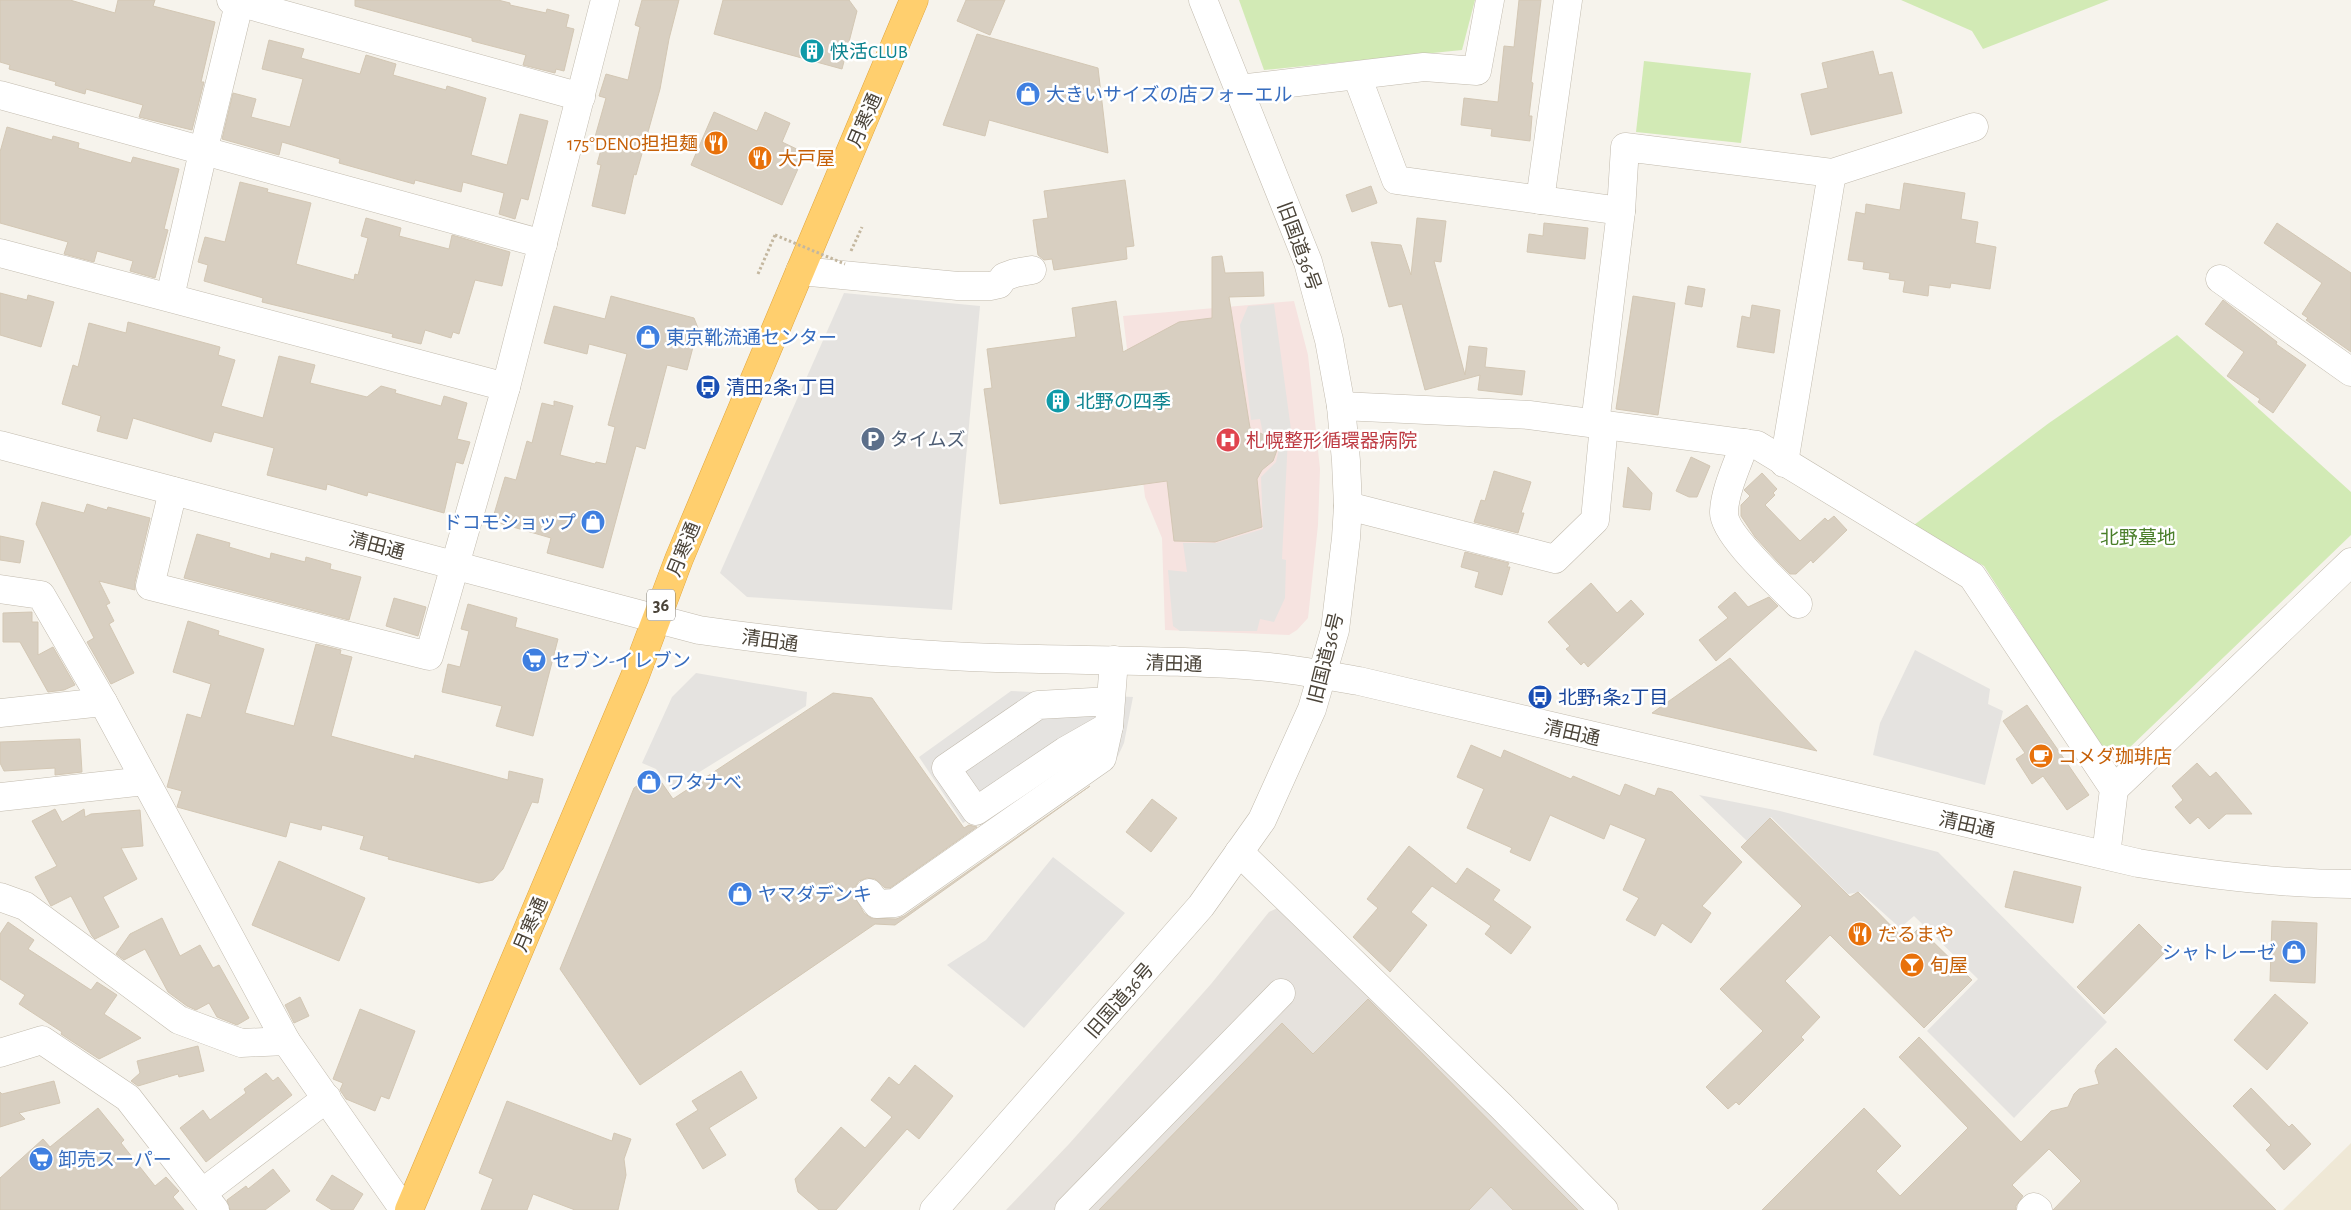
<svg xmlns="http://www.w3.org/2000/svg" width="2351" height="1210" font-family="'Alegreya Sans','Noto Sans JP',sans-serif">
	<rect width="100%" height="100%" fill="#f6f3ec"/>
	<polygon fill="#e6e2dd" points="1282,906 1584,1210 1006,1210 1069,1144 1211,984 1269,912"/>
	<polygon fill="#efe8d6" points="2351,1143 2351,1210 2283,1210"/>
	<polygon fill="#f6e3e0" points="1294,301 1308,355 1320,469 1318,525 1308,618 1297,630 1289,635 1165,630 1162,538 1145,497 1123,316"/>
	<g fill="#d2eab5">
		<polygon points="1239,0 1475,0 1462,50 1264,70"/>
		<polygon points="1901,0 2109,0 1983,49 1972,31"/>
		<polygon points="1644,61 1751,73 1741,143 1636,132"/>
		<polygon points="2177,335 2351,492 2351,535 2126,751 2103,750 1984,566 1914,525 2049,423"/>
	</g>
	<g fill="#e5e3e0">
		<polygon points="844,293 980,306 952,610 747,597 720,573"/>
		<polygon points="1274,304 1292,437 1288,437 1282,559 1286,560 1285,598 1274,622 1260,619 1257,631 1180,631 1173,626 1168,570 1187,572 1183,543 1216,543 1263,529 1261,477 1276,462 1279,449 1276,442 1263,434 1260,419 1251,420 1240,325 1248,306"/>
		<polygon points="1915,650 1990,689 1988,704 2003,711 1985,785 1873,755 1880,723"/>
		<polygon points="696,673 807,692 806,706 672,789 656,769 642,763 672,697"/>
		<polygon points="1011,691 1133,697 1124,743 1112,769 1095,746 982,810 963,823 919,757"/>
		<polygon points="1699,795 1780,811 1938,852 2107,1022 2014,1118 1927,1031 1978,979 1914,916 1900,928 1860,892 1848,894 1771,817 1747,841"/>
		<polygon points="1053,857 1125,913 1024,1028 947,965 986,940"/>
	</g>
	<g fill="#d8cfc1" stroke="#d3c7b4">
		<polygon points="0,0 70,0 115,13 118,0 155,0 153,6 215,22 201,82 204,82 192,130 139,117 143,105 86,89 85,94 55,85 56,82 9,69 10,65 0,62"/>
		<polygon points="355,0 498,0 510,3 510,5 546,13 547,9 569,15 566,27 574,29 564,71 556,69 555,73 523,65 526,55 472,41 472,38 355,6"/>
		<polygon points="642,0 679,0 669,39 660,89 636,175 634,174 625,214 592,206 601,165 597,164 604,139 595,137 606,98 599,96 606,74 628,80 640,27 635,25"/>
		<polygon points="723,0 849,0 857,11 842,69 714,34"/>
		<polygon points="966,0 1005,0 990,35 957,21"/>
		<polygon points="1519,0 1541,0 1531,82 1533,83 1529,116 1532,116 1530,141 1491,136 1492,129 1461,125 1464,98 1498,102 1504,46 1514,47"/>
		<polygon points="977,34 1098,68 1108,153 989,120 985,136 943,125"/>
		<polygon points="269,40 304,49 301,58 360,74 366,55 396,64 393,75 446,90 447,86 486,98 471,155 507,165 520,114 548,121 528,200 521,198 515,219 499,214 504,193 463,182 461,192 415,180 414,184 339,163 340,159 282,142 279,155 222,139 233,93 256,99 251,117 290,127 303,79 262,69"/>
		<polygon points="1873,51 1879,75 1892,72 1902,113 1811,135 1801,94 1828,88 1822,63"/>
		<polygon points="714,112 757,131 765,112 790,123 782,142 805,153 782,205 691,165"/>
		<polygon points="7,127 52,140 53,136 79,143 78,148 131,163 133,157 179,169 164,229 168,230 155,278 130,271 133,261 97,251 94,262 64,254 68,242 0,223 0,152"/>
		<polygon points="1125,180 1134,246 1126,247 1127,259 1054,270 1052,259 1044,260 1038,255 1033,220 1048,218 1044,191"/>
		<polygon points="240,182 268,189 267,192 311,203 296,264 354,280 355,274 358,275 368,238 361,236 366,218 401,228 399,236 449,249 452,235 510,252 502,286 475,280 459,334 453,332 451,338 425,330 421,344 392,337 393,334 262,302 263,298 204,281 208,265 198,262 205,237 225,242"/>
		<polygon points="1904,183 1965,193 1961,219 1978,222 1975,243 1996,247 1990,289 1951,283 1950,288 1929,285 1928,296 1903,292 1905,281 1889,279 1890,273 1863,269 1864,262 1848,260 1856,212 1865,214 1866,204 1900,210"/>
		<polygon points="1371,186 1377,203 1352,212 1346,195"/>
		<polygon points="1417,218 1446,221 1441,262 1434,261 1465,375 1469,346 1487,348 1485,367 1525,371 1522,395 1478,390 1480,375 1425,390 1402,304 1389,307 1371,242 1401,245 1411,275"/>
		<polygon points="1544,223 1588,228 1585,259 1527,252 1529,234 1543,236"/>
		<polygon points="2277,223 2351,273 2351,352 2306,320 2308,318 2302,314 2322,283 2264,243"/>
		<polygon points="1222,256 1225,273 1263,272 1264,296 1229,297 1250,428 1272,439 1277,450 1273,461 1262,470 1257,479 1262,527 1215,542 1174,541 1167,481 1000,504 984,389 992,388 987,349 1076,337 1072,308 1116,301 1123,352 1179,322 1212,318 1212,257"/>
		<polygon points="1688,286 1705,289 1702,307 1685,304"/>
		<polygon points="0,293 27,300 28,295 54,302 41,347 0,335"/>
		<polygon points="611,296 694,318 698,328 687,370 667,365 645,449 636,446 603,568 547,553 551,538 492,521 505,477 516,480 527,441 532,443 542,403 554,406 554,401 573,406 560,455 595,464 596,462 606,464 615,427 608,425 627,354 589,344 587,354 544,343 554,306 605,319"/>
		<polygon points="1633,296 1675,303 1658,415 1616,409"/>
		<polygon points="2223,300 2277,342 2276,344 2306,365 2273,413 2258,402 2260,399 2227,376 2244,352 2205,324"/>
		<polygon points="1752,305 1780,310 1774,353 1737,347 1742,316 1750,318"/>
		<polygon points="128,322 220,347 218,355 235,360 221,406 263,418 279,356 315,365 310,383 367,397 381,386 396,390 395,393 441,406 444,396 467,403 457,439 470,442 463,464 456,462 444,513 368,492 367,496 327,484 326,490 267,475 274,448 214,432 211,442 133,418 127,439 97,431 101,416 62,404 73,365 78,367 89,323 126,333"/>
		<polygon points="1691,457 1710,466 1697,497 1689,497 1676,491"/>
		<polygon points="1628,467 1652,493 1650,510 1623,507"/>
		<polygon points="1494,471 1531,482 1521,513 1524,513 1518,533 1474,522 1481,500 1485,501"/>
		<polygon points="1762,473 1777,489 1773,493 1775,495 1765,505 1800,541 1825,518 1828,521 1834,516 1847,530 1813,563 1811,560 1796,574 1790,574 1778,562 1755,537 1741,516 1741,505 1750,496 1744,490"/>
		<polygon points="42,502 84,513 87,504 107,510 108,507 150,518 135,582 135,590 99,581 110,603 106,605 114,621 109,624 134,673 111,684 87,642 94,638 36,524"/>
		<polygon points="197,534 230,543 229,547 270,559 271,553 305,562 306,557 331,564 330,569 361,577 349,620 184,578"/>
		<polygon points="0,536 24,541 20,563 0,560"/>
		<polygon points="1465,552 1509,563 1507,567 1510,567 1502,595 1475,587 1479,572 1461,567"/>
		<polygon points="1591,583 1617,613 1631,600 1644,614 1588,667 1584,662 1581,665 1566,649 1570,646 1548,622"/>
		<polygon points="1735,592 1748,607 1769,597 1778,606 1716,661 1699,640 1728,618 1718,607"/>
		<polygon points="394,598 426,607 418,636 386,626"/>
		<polygon points="468,604 517,618 515,627 558,639 533,736 496,726 502,706 442,692 448,664 460,667 469,631 461,629"/>
		<polygon points="32,612 32,622 38,622 38,655 53,647 75,685 64,690 48,692 20,642 3,642 3,613"/>
		<polygon points="188,621 219,631 218,635 264,649 245,713 294,726 316,644 341,650 340,654 352,657 331,736 414,759 415,755 508,780 509,771 543,779 538,803 532,802 503,869 493,880 479,883 388,859 389,857 360,849 364,836 322,825 321,830 290,822 286,837 177,807 182,791 167,787 187,714 201,718 211,684 173,672"/>
		<polygon points="1730,658 1817,751 1652,713"/>
		<polygon points="833,693 872,698 964,828 969,825 977,827 890,888 885,888 875,879 867,878 859,881 855,887 854,895 864,913 871,918 896,919 904,916 1090,786 895,925 875,924 640,1085 560,969 634,788 655,773 673,799"/>
		<polygon points="2027,705 2089,795 2067,810 2043,776 2032,784 2016,759 2025,753 2003,721"/>
		<polygon points="80,739 82,772 55,775 55,768 4,771 0,763 0,742"/>
		<polygon points="1471,745 1501,758 1504,750 1571,779 1573,776 1620,796 1625,784 1655,796 1658,788 1672,792 1742,862 1702,906 1711,913 1691,943 1662,923 1655,936 1626,920 1639,898 1623,890 1646,839 1610,824 1604,839 1550,815 1530,861 1510,852 1512,848 1467,828 1484,789 1457,777"/>
		<polygon points="2197,763 2210,777 2216,772 2252,814 2226,814 2209,829 2198,817 2190,824 2175,807 2183,800 2172,786"/>
		<polygon points="1152,799 1177,818 1151,852 1126,832"/>
		<polygon points="55,809 62,822 84,809 85,817 91,814 140,810 143,846 121,848 137,879 103,897 119,927 95,939 92,936 71,896 51,906 35,877 57,866 32,821"/>
		<polygon points="1770,818 1850,897 1858,892 1906,941 1919,928 1972,980 1924,1028 1830,935 1785,981 1820,1017 1801,1037 1804,1040 1739,1105 1736,1102 1728,1109 1706,1087 1763,1031 1720,989 1802,906 1741,847"/>
		<polygon points="1409,846 1456,884 1467,868 1500,890 1493,900 1531,927 1511,954 1485,934 1491,926 1432,886 1411,912 1427,925 1390,972 1353,937 1378,908 1367,899"/>
		<polygon points="279,861 365,898 339,961 252,925"/>
		<polygon points="2014,871 2081,887 2073,923 2005,907"/>
		<polygon points="162,918 180,956 200,945 213,968 219,965 249,1018 237,1025 217,1017 209,1003 196,1010 187,1006 168,992 145,949 124,960 116,954 130,934"/>
		<polygon points="2272,921 2317,923 2315,983 2270,981"/>
		<polygon points="8,922 34,940 28,949 91,990 97,982 117,995 104,1014 141,1038 99,1059 61,1034 62,1032 19,1004 25,995 0,979 0,934"/>
		<polygon points="2139,924 2166,951 2104,1014 2077,987"/>
		<polygon points="2275,994 2308,1023 2267,1070 2234,1040"/>
		<polygon points="300,997 309,1016 294,1023 285,1005"/>
		<polygon points="1368,999 1578,1210 1513,1210 1491,1187 1469,1210 1099,1210 1282,1023 1313,1054"/>
		<polygon points="360,1009 415,1031 389,1099 381,1096 375,1111 346,1099 340,1090 343,1083 333,1079"/>
		<polygon points="1919,1037 2021,1142 2051,1111 2068,1107 2074,1094 2079,1089 2099,1084 2095,1071 2098,1065 2116,1048 2276,1210 2053,1210 2081,1181 2049,1149 2012,1185 2023,1196 2016,1206 2016,1210 1762,1210 1864,1108 1901,1146 1876,1171 1900,1196 1968,1128 1899,1057"/>
		<polygon points="198,1046 204,1071 179,1077 178,1074 138,1086 131,1081 140,1073 137,1061"/>
		<polygon points="915,1065 953,1096 919,1139 907,1129 836,1210 819,1210 798,1192 795,1179 841,1127 865,1148 892,1117 871,1100 889,1077 899,1085"/>
		<polygon points="741,1071 757,1098 709,1128 726,1155 703,1169 676,1124 698,1110 692,1101"/>
		<polygon points="266,1073 273,1081 278,1077 292,1095 206,1162 180,1128 203,1110 210,1120 246,1093 244,1089"/>
		<polygon points="54,1081 60,1103 19,1113 25,1119 0,1127 0,1092 2,1094"/>
		<polygon points="2251,1088 2289,1127 2292,1124 2311,1144 2284,1170 2266,1150 2271,1145 2233,1106"/>
		<polygon points="507,1101 612,1141 614,1133 631,1139 624,1159 626,1175 618,1210 575,1210 533,1194 527,1210 481,1210 493,1179 479,1173"/>
		<polygon points="98,1108 124,1140 121,1143 155,1186 166,1177 179,1191 173,1197 184,1210 0,1210 0,1178 43,1139 50,1147"/>
		<polygon points="273,1169 290,1191 265,1210 230,1210 227,1200 246,1186 248,1189"/>
		<polygon points="332,1175 363,1194 353,1210 332,1210 316,1200"/>
	</g>
	<g fill="none" stroke-linecap="round" stroke-linejoin="round">
		<defs>
			<g id="minor">
				<polyline points="231,0 581,97"/>
				<polyline points="1357,76 1396,180 1621,211"/>
				<polyline points="1239,89 1424,67 1477,71 1490,0"/>
				<polyline points="0,95 543,244"/>
				<polyline points="1540,200 1568,0"/>
				<polyline points="0,253 506,387"/>
				<polyline points="800,271 958,286 990,286 999,284 1004,277 1015,273 1032,270"/>
				<polyline points="2220,279 2351,372"/>
				<polyline points="170,297 203,152 240,0"/>
				<polyline points="1341,406 1529,415 1757,445 1972,576 2114,789 2106,855"/>
				<polyline points="1595,424 1621,211 1625,147 1832,173 1974,127"/>
				<path d="M1745,443C1738,463 1724,492 1724,513C1724,535 1781,586 1798,604"/>
				<path d="M0,445L699,630C797,644 896,655 996,658C1087,661 1178,659 1269,667C1299,670 1329,676 1359,681L2138,863C2209,875 2279,884 2351,884"/>
				<polyline points="1784,463 1832,173"/>
				<polyline points="173,491 150,586 429,656 506,387 605,0"/>
				<polyline points="1348,506 1555,559 1595,520 1604,425"/>
				<polyline points="0,589 41,595 103,702 286,1041 404,1210"/>
				<polyline points="1111,701 1038,705 946,768 976,811 1065,751 1109,726 1114,660"/>
				<polyline points="0,713 103,702"/>
				<polyline points="2114,789 2351,562"/>
				<polyline points="0,797 145,781"/>
				<polyline points="1239,852 1501,1106 1604,1210"/>
				<polyline points="869,893 877,904 895,903 1102,758 1109,726"/>
				<polyline points="0,897 25,906 179,1020 241,1043 286,1041"/>
				<polyline points="0,1053 42,1040 128,1098 215,1210"/>
				<polyline points="202,1193 327,1098"/>
				<polyline points="934,1210 1201,906 1262,820 1312,709 1335,630 1346,538 1348,506 1346,461 1341,406 1329,340 1308,262 1203,0"/>
				<polyline points="1069,1210 1281,993"/>
				<polyline points="2031,1210 2034,1207 2038,1210"/>
			</g>
			<polyline id="highway" points="409,1210 635,676 679,559 914,0"/>
		</defs>
		<use href="#minor" stroke="#c2bbae" stroke-width="29"/>
		<use href="#highway" stroke="#e0a43c" stroke-width="29"/>
		<g stroke="#c4b79f" stroke-width="3" stroke-dasharray="2.5 2.5" stroke-linecap="butt">
			<polyline points="851,251 862,227"/>
			<polyline points="758,274 775,235"/>
		</g>
		<use href="#minor" stroke="#fff" stroke-width="28"/>
		<use href="#highway" stroke="#ffcf6e" stroke-width="28"/>
		<polyline stroke="#c4b79f" stroke-width="3" stroke-dasharray="2.5 2.5" stroke-linecap="butt" points="775,235 845,264"/>
	</g>
	<defs>
		<symbol id="building-disc" viewBox="-11 -11 22 22"><circle r="9.5" fill="#0f9aa8" stroke="#fff"/><path d="M-4-6H4V6H1V3H-1V6H-4ZM-2.5-4.3h1.7v1.8h-1.7ZM.8-4.3h1.7v1.8H.8ZM-2.5-1h1.7V.8h-1.7ZM.8-1h1.7V.8H.8Z" fill="#fff"/></symbol>
		<symbol id="shop-disc" viewBox="-11 -11 22 22"><circle r="9.5" fill="#3f7fe0" stroke="#fff"/><path d="M-5-2.5h2.3a2.7 3.5 0 0 1 5.4 0H5L5.5 6h-11ZM-1.5-2.5h3a1.5 2.3 0 0 0-3 0Z" fill="#fff"/></symbol>
		<symbol id="restaurant-disc" viewBox="-11 -11 22 22"><circle r="9.5" fill="#e8710a" stroke="#fff"/><path d="M-5-6h1v4h1v-4h1v4h1v-4h1v5L-1.5 .5V6h-2V.5L-5-1ZM5-6V6H3V1.5H1.5Q1.5-4 5-6Z" fill="#fff"/></symbol>
		<symbol id="bus-disc" viewBox="-11 -11 22 22"><circle r="9.5" fill="#1a4fb4" stroke="#fff"/><path d="M-5-6H5V4H4V6H2V4H-2V6H-4V4H-5ZM-3.5-4V0h7V-4ZM-3.5 1.2v1.5H-2V1.2ZM2 1.2v1.5H3.5V1.2Z" fill="#fff"/></symbol>
		<symbol id="parking-disc" viewBox="-11 -11 22 22"><circle r="9.5" fill="#5c6f8a" stroke="#fff"/><path d="M-3.5-5.5H1a3.5 3.5 0 0 1 0 7H-1V5.5H-3.5ZM-1-3.4V-.6H.8a1.4 1.4 0 0 0 0-2.8Z" fill="#fff"/></symbol>
		<symbol id="hospital-disc" viewBox="-11 -11 22 22"><circle r="9.5" fill="#e0444e" stroke="#fff"/><path d="M-5-5h3v3.5h4V-5h3V5h-3V1.5h-4V5h-3Z" fill="#fff"/></symbol>
		<symbol id="supermarket-disc" viewBox="-11 -11 22 22"><circle r="9.5" fill="#3f7fe0" stroke="#fff"/><path d="M-6-5.5h2.5l.6 2H6L4.5 2H-2.5L-4.4-4H-6ZM-1.5 3.2a1.3 1.3 0 1 0 .1 0ZM3 3.2a1.3 1.3 0 1 0 .1 0Z" fill="#fff"/></symbol>
		<symbol id="cafe-disc" viewBox="-11 -11 22 22"><circle r="9.5" fill="#e8710a" stroke="#fff"/><path d="M-5.5-4.5H6V0H3Q3 3.5 0 3.5H-2.5Q-5.5 3.5-5.5 0ZM3-3.2v2h1.7v-2ZM-6 4.5H4V6H-6Z" fill="#fff"/></symbol>
		<symbol id="bar-disc" viewBox="-11 -11 22 22"><circle r="9.5" fill="#e8710a" stroke="#fff"/><path d="M-6-5H6L.8 .8V4.5H3.5V6h-7V4.5H-.8V.8Z" fill="#fff"/></symbol>
	</defs>
	<g fill-rule="evenodd">
		<use href="#building-disc" x="798" y="37" width="28" height="28"/>
		<use href="#shop-disc" x="1014" y="80" width="28" height="28"/>
		<use href="#restaurant-disc" x="702" y="129" width="28" height="28"/>
		<use href="#restaurant-disc" x="746" y="144" width="28" height="28"/>
		<use href="#shop-disc" x="634" y="323" width="28" height="28"/>
		<use href="#bus-disc" x="694" y="373" width="28" height="28"/>
		<use href="#building-disc" x="1044" y="387" width="28" height="28"/>
		<use href="#parking-disc" x="859" y="425" width="28" height="28"/>
		<use href="#hospital-disc" x="1214" y="426" width="28" height="28"/>
		<use href="#shop-disc" x="579" y="508" width="28" height="28"/>
		<use href="#supermarket-disc" x="520" y="646" width="28" height="28"/>
		<use href="#bus-disc" x="1526" y="683" width="28" height="28"/>
		<use href="#cafe-disc" x="2027" y="742" width="28" height="28"/>
		<use href="#shop-disc" x="635" y="768" width="28" height="28"/>
		<use href="#shop-disc" x="726" y="880" width="28" height="28"/>
		<use href="#restaurant-disc" x="1846" y="920" width="28" height="28"/>
		<use href="#shop-disc" x="2280" y="938" width="28" height="28"/>
		<use href="#bar-disc" x="1898" y="951" width="28" height="28"/>
		<use href="#supermarket-disc" x="27" y="1145" width="28" height="28"/>
	</g>
	<g text-anchor="middle" stroke-width="5" stroke-linejoin="round" paint-order="stroke">
		<rect fill="#fff" stroke="#817c74" stroke-width="1" x="647" y="589.5" width="28" height="31" rx="4"/>
		<g font-size="18" font-weight="bold" fill="#4b4439">
			<text x="661" y="611">36</text>
		</g>
		<g font-size="19" fill="#0d838f" stroke="#fff" text-anchor="start">
			<text x="830" y="58">快活CLUB</text>
			<text x="1076" y="408">北野の四季</text>
		</g>
		<g font-size="19" fill="#366cbe" stroke="#fff" text-anchor="start">
			<text x="1046" y="101">大きいサイズの店フォーエル</text>
			<text x="666" y="344">東京靴流通センター</text>
			<text x="576" y="529" text-anchor="end">ドコモショップ</text>
			<text x="552" y="667">セブン-イレブン</text>
			<text x="666" y="789">ワタナベ</text>
			<text x="758" y="901">ヤマダデンキ</text>
			<text x="2276" y="959" text-anchor="end">シャトレーゼ</text>
			<text x="58" y="1166">卸売スーパー</text>
		</g>
		<g font-size="19" fill="#4b4439" stroke="#fff">
			<text transform="translate(864 120) rotate(-67)" y="7">月寒通</text>
			<text transform="translate(1300 246) rotate(70)" y="7">旧国道36号</text>
			<text transform="translate(377 545) rotate(15)" y="7">清田通</text>
			<text transform="translate(683 549) rotate(-68)" y="7">月寒通</text>
			<text transform="translate(770 640) rotate(8)" y="7">清田通</text>
			<text transform="translate(1325 658) rotate(-76)" y="7">旧国道36号</text>
			<text transform="translate(1174 663) rotate(2)" y="7">清田通</text>
			<text transform="translate(1572 732) rotate(13)" y="7">清田通</text>
			<text transform="translate(1967 824) rotate(13)" y="7">清田通</text>
			<text transform="translate(530 924) rotate(-67)" y="7">月寒通</text>
			<text transform="translate(1119 1000) rotate(-49)" y="7">旧国道36号</text>
		</g>
		<g font-size="19" fill="#c56008" stroke="#fff" text-anchor="start">
			<text x="698" y="150" text-anchor="end">175°DENO担担麺</text>
			<text x="778" y="165">大戸屋</text>
			<text x="2058" y="763">コメダ珈琲店</text>
			<text x="1878" y="941">だるまや</text>
			<text x="1930" y="972">旬屋</text>
		</g>
		<g font-size="19" fill="#164399" stroke="#fff" text-anchor="start">
			<text x="726" y="394">清田2条1丁目</text>
			<text x="1558" y="704">北野1条2丁目</text>
		</g>
		<g font-size="19" fill="#4e5e75" stroke="#fff" text-anchor="start">
			<text x="890" y="446">タイムズ</text>
		</g>
		<g font-size="19" fill="#be3a42" stroke="#fff" text-anchor="start">
			<text x="1246" y="447">札幌整形循環器病院</text>
		</g>
		<g font-size="19" fill="#4a7f2a" stroke="#fff">
			<text x="2138" y="544">北野墓地</text>
		</g>
	</g>
</svg>
